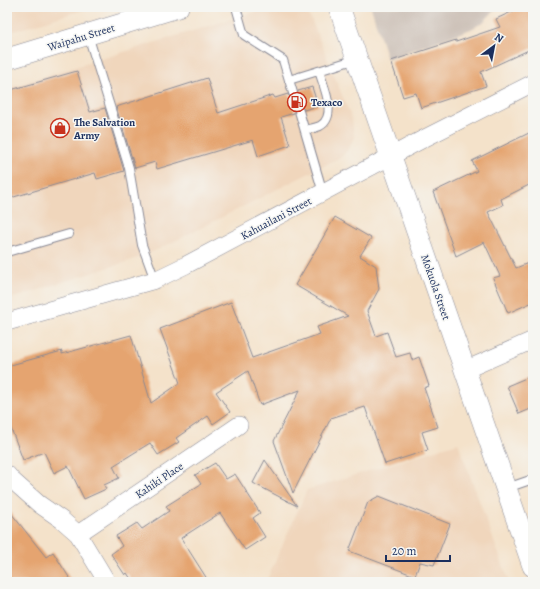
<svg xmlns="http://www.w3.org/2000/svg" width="540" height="589" font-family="Alegreya,serif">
	<rect width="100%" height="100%" fill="#f6f6f2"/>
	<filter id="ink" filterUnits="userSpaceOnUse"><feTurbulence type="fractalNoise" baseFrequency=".025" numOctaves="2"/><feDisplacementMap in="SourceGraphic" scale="8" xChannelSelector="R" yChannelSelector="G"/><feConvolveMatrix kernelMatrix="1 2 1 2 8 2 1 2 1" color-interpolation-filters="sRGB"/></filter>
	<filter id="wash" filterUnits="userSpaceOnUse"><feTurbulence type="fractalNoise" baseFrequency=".012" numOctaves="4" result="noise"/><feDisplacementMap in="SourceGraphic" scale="16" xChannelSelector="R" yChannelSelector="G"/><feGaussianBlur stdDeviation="0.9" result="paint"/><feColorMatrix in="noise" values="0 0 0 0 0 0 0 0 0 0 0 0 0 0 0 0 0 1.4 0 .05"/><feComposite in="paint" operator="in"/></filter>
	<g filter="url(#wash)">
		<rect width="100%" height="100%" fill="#f4e2ca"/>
		<g fill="#f0d6bc">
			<polygon points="7,7 92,7 7,33"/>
			<polygon points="270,7 299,7 304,10 311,19 352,119 354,137 351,144 347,151 341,157 161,248 135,259 7,300 7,88"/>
			<polygon points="458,443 509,582 266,582 307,490"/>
		</g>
		<polygon fill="#cec2b9" points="371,7 498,7 482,23 471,29 387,59"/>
		<g id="blocks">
			<g fill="#e5a470">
				<polygon points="522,7 533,7 533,48 481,72 486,86 421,108 416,93 403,97 391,61 456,40 456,42 500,27 496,19"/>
				<polygon points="77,71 90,112 105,108 124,171 97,179 95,173 7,199 7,91"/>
				<polygon points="207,78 218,113 273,95 275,98 288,94 290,97 294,98 297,96 298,91 312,87 318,106 304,110 301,106 297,106 294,109 294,113 281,117 290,145 258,156 253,140 157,169 155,162 135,168 116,107"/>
				<polygon points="533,131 533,183 501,199 503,205 488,212 516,268 533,261 533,302 508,313 493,278 500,276 484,242 456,256 433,192 477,171 472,161"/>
				<polygon points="335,217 371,238 360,256 376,266 379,289 367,311 376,336 387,332 396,357 410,353 412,360 419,357 429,386 424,388 438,427 422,432 428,450 385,464 365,407 331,418 293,493 274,441 300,390 260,405 248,371 216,392 230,412 213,424 208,416 176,438 179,442 158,455 150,443 113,466 119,478 104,485 106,489 84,499 68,466 54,473 44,452 23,460 7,418 7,366 62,351 62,354 131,335 151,403 180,383 160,329 231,302 252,358 320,334 317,327 348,316 295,285"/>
				<polygon points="533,375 533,408 519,414 507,386"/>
				<polygon points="265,460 297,506 253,483"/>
				<polygon points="215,463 226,479 235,474 260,513 253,518 265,537 245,550 220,513 181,538 209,582 133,582 127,573 125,575 111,554 122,546 116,536 137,523 142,529 169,511 166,506 201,484 195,475"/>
				<polygon points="379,496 450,524 434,565 420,562 415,576 349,551 368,502"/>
				<polygon points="7,508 46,557 53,552 72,582 7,582"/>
			</g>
		</g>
	</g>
	<g filter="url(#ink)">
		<use href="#blocks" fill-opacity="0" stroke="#888894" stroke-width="1"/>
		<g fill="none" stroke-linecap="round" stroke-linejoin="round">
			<defs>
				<g id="service">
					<polyline points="236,7 244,35 283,60 293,93"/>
					<polyline points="88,35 129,168 142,245 155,280"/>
					<polyline points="289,80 357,59"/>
					<polyline points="299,111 323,193"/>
					<path d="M305,130C309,129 315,128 320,126C338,116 323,85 319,71"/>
					<polyline points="7,252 69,234"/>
					<polyline points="507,488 533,479"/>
				</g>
				<g id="minor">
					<polyline points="7,322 155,280 186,265 425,138 533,83"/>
					<polyline points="465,370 533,340"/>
					<polyline points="7,474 12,480 39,504 62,520 78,534 107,582"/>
					<polyline points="78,534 239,425"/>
				</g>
				<g id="tertiary">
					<polyline points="339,7 533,566"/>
					<polyline points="7,59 178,7"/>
				</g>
			</defs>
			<use href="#service" stroke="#888894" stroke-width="10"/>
			<use href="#minor" stroke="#888894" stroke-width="18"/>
			<use href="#tertiary" stroke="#888894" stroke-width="22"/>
			<use href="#service" stroke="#fff" stroke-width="8"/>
			<use href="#minor" stroke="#fff" stroke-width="17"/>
			<use href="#tertiary" stroke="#fff" stroke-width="21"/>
		</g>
	</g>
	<defs>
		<symbol id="fuel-ring" viewBox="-11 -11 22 22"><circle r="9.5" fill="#f6f6f2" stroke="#c8321e" stroke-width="1.5"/><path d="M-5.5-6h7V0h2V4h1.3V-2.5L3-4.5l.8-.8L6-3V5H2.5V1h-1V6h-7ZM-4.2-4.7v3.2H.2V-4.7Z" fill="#c8321e"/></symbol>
		<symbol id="shop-ring" viewBox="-11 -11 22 22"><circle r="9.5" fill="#f6f6f2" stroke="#c8321e" stroke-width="1.5"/><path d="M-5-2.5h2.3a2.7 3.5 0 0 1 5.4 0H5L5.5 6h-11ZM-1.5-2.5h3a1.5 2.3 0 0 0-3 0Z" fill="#c8321e"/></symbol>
	</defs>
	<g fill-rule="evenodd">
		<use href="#fuel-ring" x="286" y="91" width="22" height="22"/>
		<use href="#shop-ring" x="49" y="117" width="22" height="22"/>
	</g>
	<g text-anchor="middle" stroke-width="3" stroke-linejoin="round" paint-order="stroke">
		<g font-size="11" fill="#1b2f5e" stroke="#f6f6f2">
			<text transform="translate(81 37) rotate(-17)" y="4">Waipahu Street</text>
			<text transform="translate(276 218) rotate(-28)" y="4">Kahuailani Street</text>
			<text transform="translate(436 287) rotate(71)" y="4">Mokuola Street</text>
			<text transform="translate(159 480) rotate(-34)" y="4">Kahiki Place</text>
		</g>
		<g font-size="11" font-weight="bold" fill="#1b2f5e" stroke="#f6f6f2" text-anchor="start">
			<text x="311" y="106">Texaco</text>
			<text x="74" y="126">The Salvation<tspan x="74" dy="13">Army</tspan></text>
		</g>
	</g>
	<rect width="540" height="589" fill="none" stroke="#f6f6f2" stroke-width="24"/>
	<g transform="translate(494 46) rotate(32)" stroke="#f6f6f2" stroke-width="3" paint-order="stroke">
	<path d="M0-3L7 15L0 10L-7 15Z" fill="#1b2f5e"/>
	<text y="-6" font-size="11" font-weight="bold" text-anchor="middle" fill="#1b2f5e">N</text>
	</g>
	<path d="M386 555v6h64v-6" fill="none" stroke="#1b2f5e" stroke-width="2"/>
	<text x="392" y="555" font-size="12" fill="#1b2f5e" stroke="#f6f6f2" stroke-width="3" paint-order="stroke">20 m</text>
</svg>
